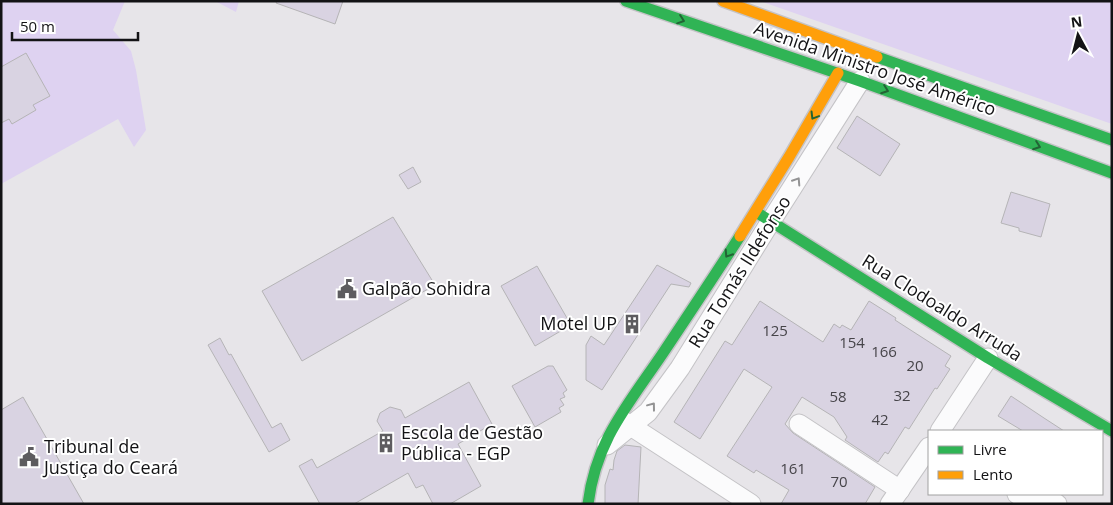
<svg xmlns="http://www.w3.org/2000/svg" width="1113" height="505" font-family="'Open Sans',sans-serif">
	<rect width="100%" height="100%" fill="#e7e5e9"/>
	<g fill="#ded2f1">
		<polygon points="1,1 125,1 113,30 131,51 136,70 146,130 134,147 118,119 1,184"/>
		<polygon points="215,1 239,1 236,12"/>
		<polygon points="760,1 1112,1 1112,124"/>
	</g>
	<g fill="#d9d3e2" stroke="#b5b4b6">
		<polygon points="277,1 343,1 335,24 276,3"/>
		<polygon points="26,53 50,96 33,105 36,110 12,124 9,119 1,123 1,67"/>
		<polygon points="857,116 900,144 880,176 837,148"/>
		<polygon points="413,167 421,182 408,189 399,175"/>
		<polygon points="1011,192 1050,204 1041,237 1019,231 1019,228 1001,223"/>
		<polygon points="393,217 435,285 302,361 262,291"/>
		<polygon points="657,265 691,283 689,287 671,284 602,390 586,380 586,345 591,336 604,345"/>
		<polygon points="537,266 571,325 535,346 501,286"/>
		<polygon points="760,301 823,342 834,324 840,328 842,325 851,330 869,301 896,318 895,320 951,356 945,366 950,369 937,389 935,388 909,429 905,427 888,454 885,452 878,462 845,440 847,437 834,417 802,397 785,424 793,433 875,487 865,504 781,504 789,490 756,470 754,473 727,456 772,387 744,369 700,439 674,422 725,341 732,345"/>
		<polygon points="220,338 229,355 231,354 272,428 281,423 290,440 269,452 208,345"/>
		<polygon points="548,366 553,366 567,390 563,393 565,397 560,399 564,405 559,408 561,412 535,427 512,386"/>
		<polygon points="469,382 492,424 458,444 481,486 450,504 433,504 423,485 416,488 408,473 354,504 320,504 299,466 312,459 317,468 383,431 377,421 380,413 390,407 401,410 405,418"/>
		<polygon points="1011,396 1044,418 1064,431 1023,431 998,416"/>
		<polygon points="23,397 84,504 1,504 1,410"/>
		<polygon points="625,445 641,447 638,504 605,504 605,485 610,469 613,470 614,460 617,451"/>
	</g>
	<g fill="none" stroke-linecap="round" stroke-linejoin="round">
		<defs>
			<g id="street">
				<polyline points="623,421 751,504"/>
				<polyline points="799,424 900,490"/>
				<polyline points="940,431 988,358"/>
				<polyline points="607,445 648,412 680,368 771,221 860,81"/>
				<polyline points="1017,494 1033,504"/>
				<polyline points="1041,494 1057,504"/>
				<polyline points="890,504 929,447"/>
			</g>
			<g id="fast">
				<polyline points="626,1 860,81 1112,173"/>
				<polyline points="877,57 1112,140"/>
				<polyline points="756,212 988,358 1112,431"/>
				<path d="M588,504C596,440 628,405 663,353C689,314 715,275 740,236"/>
			</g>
			<g id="slow">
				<polyline points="723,1 877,57"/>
				<polyline points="740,236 789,157 838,73"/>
			</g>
		</defs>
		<use href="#street" stroke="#c4c3c6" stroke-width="21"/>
		<use href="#fast" stroke="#c4c3c6" stroke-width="14"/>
		<use href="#slow" stroke="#c4c3c6" stroke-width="14"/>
		<use href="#street" stroke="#fbfbfc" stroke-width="19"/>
		<use href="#fast" stroke="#30b455" stroke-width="11"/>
		<use href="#slow" stroke="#ff9f0a" stroke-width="11"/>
	</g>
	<defs><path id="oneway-chevron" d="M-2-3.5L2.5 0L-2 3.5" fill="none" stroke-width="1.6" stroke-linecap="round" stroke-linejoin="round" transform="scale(1.25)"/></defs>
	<g stroke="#226435">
		<use href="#oneway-chevron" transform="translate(681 20) rotate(19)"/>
		<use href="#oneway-chevron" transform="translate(885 90) rotate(20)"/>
		<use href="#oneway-chevron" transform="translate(814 116) rotate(121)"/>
		<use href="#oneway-chevron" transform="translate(1037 146) rotate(20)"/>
		<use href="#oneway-chevron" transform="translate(728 254) rotate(123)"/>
	</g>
	<g stroke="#939394">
		<use href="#oneway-chevron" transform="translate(797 181) rotate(-57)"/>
		<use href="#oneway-chevron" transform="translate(652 406) rotate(-53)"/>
	</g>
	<defs>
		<symbol id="civic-bare" viewBox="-9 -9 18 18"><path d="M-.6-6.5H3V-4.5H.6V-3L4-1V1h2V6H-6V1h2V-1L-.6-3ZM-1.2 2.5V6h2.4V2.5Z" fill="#5d5c5f" stroke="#fff" stroke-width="2.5" paint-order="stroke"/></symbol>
		<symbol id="building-bare" viewBox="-9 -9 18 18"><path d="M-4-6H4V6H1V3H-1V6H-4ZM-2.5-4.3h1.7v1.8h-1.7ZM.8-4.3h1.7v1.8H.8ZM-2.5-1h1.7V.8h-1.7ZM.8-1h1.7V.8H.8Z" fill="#5d5c5f" stroke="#fff" stroke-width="2.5" paint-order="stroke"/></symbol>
	</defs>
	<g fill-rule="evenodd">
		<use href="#civic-bare" x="333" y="275" width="28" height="28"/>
		<use href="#building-bare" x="618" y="310" width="28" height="28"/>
		<use href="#building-bare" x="372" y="429" width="28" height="28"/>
		<use href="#civic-bare" x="15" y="443" width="28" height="28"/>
	</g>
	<g text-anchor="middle" stroke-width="4" stroke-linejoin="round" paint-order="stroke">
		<g font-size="15" fill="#464449">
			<text x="775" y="336">125</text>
			<text x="852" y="348">154</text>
			<text x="884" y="357">166</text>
			<text x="915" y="371">20</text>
			<text x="902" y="401">32</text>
			<text x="838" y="402">58</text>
			<text x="880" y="425">42</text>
			<text x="793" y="474">161</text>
			<text x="839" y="487">70</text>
		</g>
		<g font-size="18" fill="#131315" stroke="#fff">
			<text transform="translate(875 69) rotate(19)" y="6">Avenida Ministro José Américo</text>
			<text transform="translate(740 272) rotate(-58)" y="6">Rua Tomás Ildefonso</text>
			<text transform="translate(942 308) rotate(32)" y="6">Rua Clodoaldo Arruda</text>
		</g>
		<g font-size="18" fill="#131315" stroke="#fff" text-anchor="start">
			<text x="362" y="295">Galpão Sohidra</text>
			<text x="617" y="330" text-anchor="end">Motel UP</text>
			<text x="401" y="439">Escola de Gestão<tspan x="401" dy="21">Pública - EGP</tspan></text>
			<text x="44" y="453">Tribunal de<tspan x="44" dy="21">Justiça do Ceará</tspan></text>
		</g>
	</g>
	<rect width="1113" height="505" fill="none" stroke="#131315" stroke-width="5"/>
	<rect x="928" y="430" width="175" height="65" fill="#ffffff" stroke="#a1a1a1"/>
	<rect x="938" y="446" width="25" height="8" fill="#30b455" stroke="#a1a1a1"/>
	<text x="973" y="455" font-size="15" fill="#131315">Livre</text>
	<rect x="938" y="471" width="25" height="8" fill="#ff9f0a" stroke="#a1a1a1"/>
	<text x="973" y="480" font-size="15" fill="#131315">Lento</text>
	<g transform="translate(1078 35) rotate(353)" stroke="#ffffff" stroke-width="4" paint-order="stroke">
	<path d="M0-4L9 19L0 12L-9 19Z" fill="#131315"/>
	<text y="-8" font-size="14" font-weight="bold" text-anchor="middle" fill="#131315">N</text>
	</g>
	<path d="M12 32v8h126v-8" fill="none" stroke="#131315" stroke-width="2.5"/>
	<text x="20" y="32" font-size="15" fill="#131315" stroke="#ffffff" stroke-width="4" paint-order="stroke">50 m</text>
</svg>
